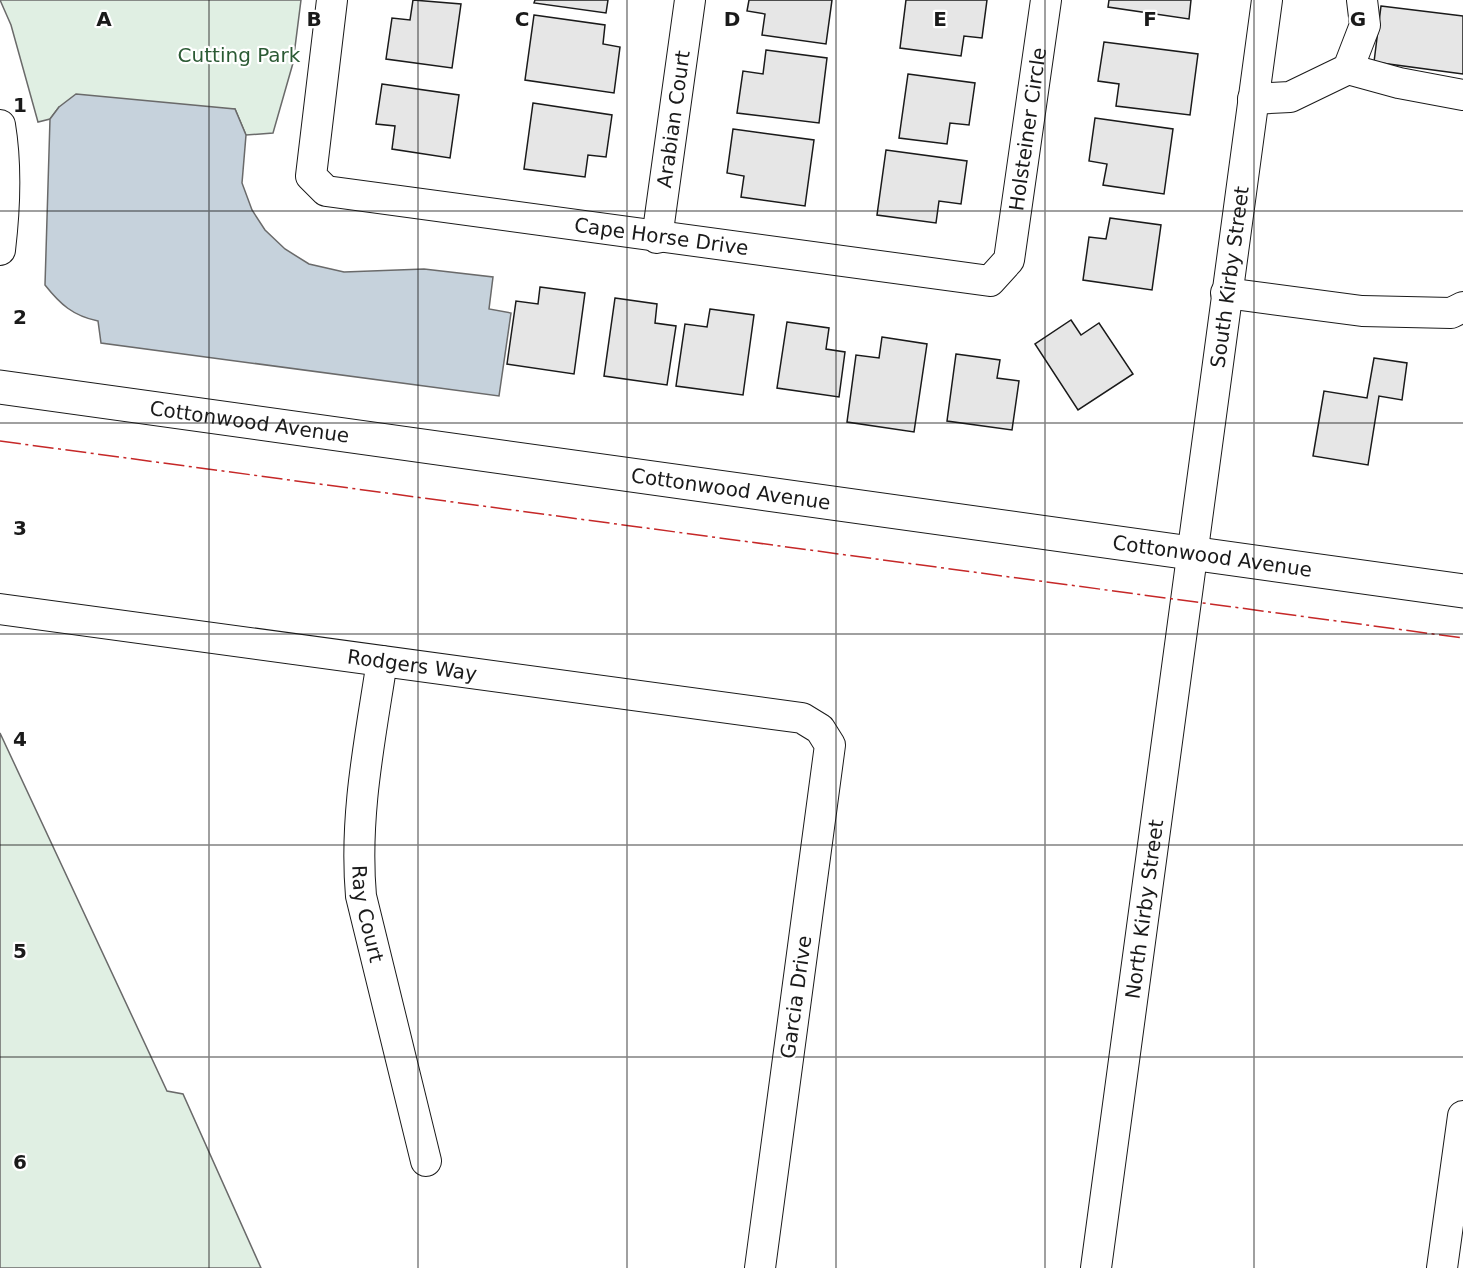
<svg xmlns="http://www.w3.org/2000/svg" width="1463" height="1268" font-family="'DejaVu Sans',sans-serif">
	<rect width="100%" height="100%" fill="#fff"/>
	<g fill="#e0efe3" stroke="#6a6a6a" stroke-width="1.5">
		<polygon points="0,0 301,0 293,63 273,133 246,135 235,109 59,107 50,119 38,122 11,25"/>
		<polygon points="0,733 167,1091 183,1094 261,1268 0,1268"/>
	</g>
	<path fill="#c6d2dc" stroke="#6a6a6a" stroke-width="1.5" d="M76,94L235,109L246,135L242,183L252,210L265,230L285,249L309,264L344,272L424,269L493,277L489,309L511,313L499,396L101,343L98,321C73,316 60,304 45,285L50,119L59,107Z"/>
	<g fill="#e6e6e6" stroke="#1a1a1a" stroke-width="1.5">
		<polygon points="413,0 461,4 452,68 386,59 392,18 410,20"/>
		<polygon points="535,0 608,0 606,13 534,3"/>
		<polygon points="749,0 832,0 826,44 762,35 765,14 747,11"/>
		<polygon points="906,0 987,0 982,38 964,36 961,56 900,48"/>
		<polygon points="1109,0 1191,0 1189,19 1108,7"/>
		<polygon points="1381,6 1463,16 1463,74 1374,62"/>
		<polygon points="534,15 605,25 603,44 620,47 614,93 525,80"/>
		<polygon points="1104,42 1198,54 1190,115 1116,106 1119,84 1098,81"/>
		<polygon points="766,50 827,58 819,123 737,113 743,71 763,74"/>
		<polygon points="908,74 975,83 969,125 950,123 947,144 899,138"/>
		<polygon points="382,84 459,95 450,158 392,149 395,126 376,124"/>
		<polygon points="533,103 612,115 606,157 588,155 585,177 524,169"/>
		<polygon points="1095,118 1173,129 1164,194 1103,185 1107,164 1089,161"/>
		<polygon points="733,129 814,140 805,206 741,197 744,176 727,173"/>
		<polygon points="886,150 967,161 961,204 939,201 936,223 877,215"/>
		<polygon points="1110,218 1161,225 1152,290 1083,280 1089,237 1106,239"/>
		<polygon points="540,287 585,293 574,374 507,364 516,301 538,304"/>
		<polygon points="615,298 657,304 655,323 676,326 667,385 604,376"/>
		<polygon points="710,309 754,315 743,395 676,386 685,324 707,327"/>
		<polygon points="1071,320 1081,335 1099,323 1133,374 1078,410 1035,344"/>
		<polygon points="787,322 829,328 826,349 845,352 839,397 777,388"/>
		<polygon points="882,337 927,344 914,432 847,422 856,355 879,358"/>
		<polygon points="956,354 1000,360 997,378 1019,381 1012,430 947,421"/>
		<polygon points="1374,358 1407,363 1402,400 1379,396 1368,465 1313,456 1324,391 1367,398"/>
	</g>
	<g fill="none" stroke-linecap="round" stroke-linejoin="round">
		<defs>
			<g id="minor">
				<path id="s1" d="M332,0L311,176L326,191L990,281L1009,260L1046,0"/>
				<polyline points="1348,69 1399,83 1463,95"/>
				<polyline points="1253,99 1290,97 1348,69 1365,25 1362,0"/>
				<path d="M0,125C7,167 5,208 0,250"/>
				<path id="s2" d="M657,238L690,0"/>
				<polyline points="1226,293 1362,311 1451,313 1463,307"/>
				<path id="s3" d="M0,609L802,718L820,729L830,745L760,1268"/>
				<path id="s4" d="M382,661C370,740 354,816 361,896L426,1161"/>
				<path id="s5" d="M1096,1268L1267,0"/>
				<polyline points="1442,1268 1463,1116"/>
			</g>
			<g id="major">
				<path id="s6" d="M0,387L1463,591"/>
			</g>
		</defs>
		<use href="#minor" stroke="#1a1a1a" stroke-width="32"/>
		<use href="#major" stroke="#1a1a1a" stroke-width="35"/>
		<use href="#minor" stroke="#fff" stroke-width="30"/>
		<use href="#major" stroke="#fff" stroke-width="33"/>
		<polyline stroke="#c62828" stroke-width="1.5" stroke-dasharray="21 4.5 3 4.5" stroke-linecap="butt" points="0,441 1463,638"/>
	</g>
	<path fill="none" stroke="#1a1a1a" stroke-width="1.5" stroke-opacity="0.55" d="M209,0V1268M418,0V1268M627,0V1268M836,0V1268M1045,0V1268M1254,0V1268M0,211H1463M0,423H1463M0,634H1463M0,845H1463M0,1057H1463"/>
	<g text-anchor="middle" stroke-width="4.5" stroke-linejoin="round" paint-order="stroke">
		<g font-size="20" fill="#2b5a34" stroke="#fff">
			<text x="239" y="62">Cutting Park</text>
		</g>
		<g font-size="20" fill="#1a1a1a" stroke="#fff">
			<text dy="7" stroke="none"><textPath href="#s2" startOffset="120">Arabian Court</textPath></text>
			<text dy="7" stroke="none"><textPath href="#s1" startOffset="1029">Holsteiner Circle</textPath></text>
			<text dy="7" stroke="none"><textPath href="#s1" startOffset="537">Cape Horse Drive</textPath></text>
			<text dy="7" stroke="none"><textPath href="#s5" startOffset="1000">South Kirby Street</textPath></text>
			<text dy="7" stroke="none"><textPath href="#s6" startOffset="252">Cottonwood Avenue</textPath></text>
			<text dy="7" stroke="none"><textPath href="#s6" startOffset="738">Cottonwood Avenue</textPath></text>
			<text dy="7" stroke="none"><textPath href="#s6" startOffset="1224">Cottonwood Avenue</textPath></text>
			<text dy="7" stroke="none"><textPath href="#s3" startOffset="416">Rodgers Way</textPath></text>
			<text dy="7" stroke="none"><textPath href="#s5" startOffset="362">North Kirby Street</textPath></text>
			<text dy="7" stroke="none"><textPath href="#s4" startOffset="255">Ray Court</textPath></text>
			<text transform="translate(796 997) rotate(-82)" y="7">Garcia Drive</text>
		</g>
	</g>
	<g font-size="20" text-anchor="middle" font-weight="bold" fill="#1a1a1a" stroke="#fff" stroke-width="4.5" stroke-linejoin="round" paint-order="stroke">
		<text x="104" y="26">A</text>
		<text x="314" y="26">B</text>
		<text x="522" y="26">C</text>
		<text x="732" y="26">D</text>
		<text x="940" y="26">E</text>
		<text x="1150" y="26">F</text>
		<text x="1358" y="26">G</text>
		<text x="20" y="112">1</text>
		<text x="20" y="324">2</text>
		<text x="20" y="535">3</text>
		<text x="20" y="746">4</text>
		<text x="20" y="958">5</text>
		<text x="20" y="1169">6</text>
	</g>
</svg>
